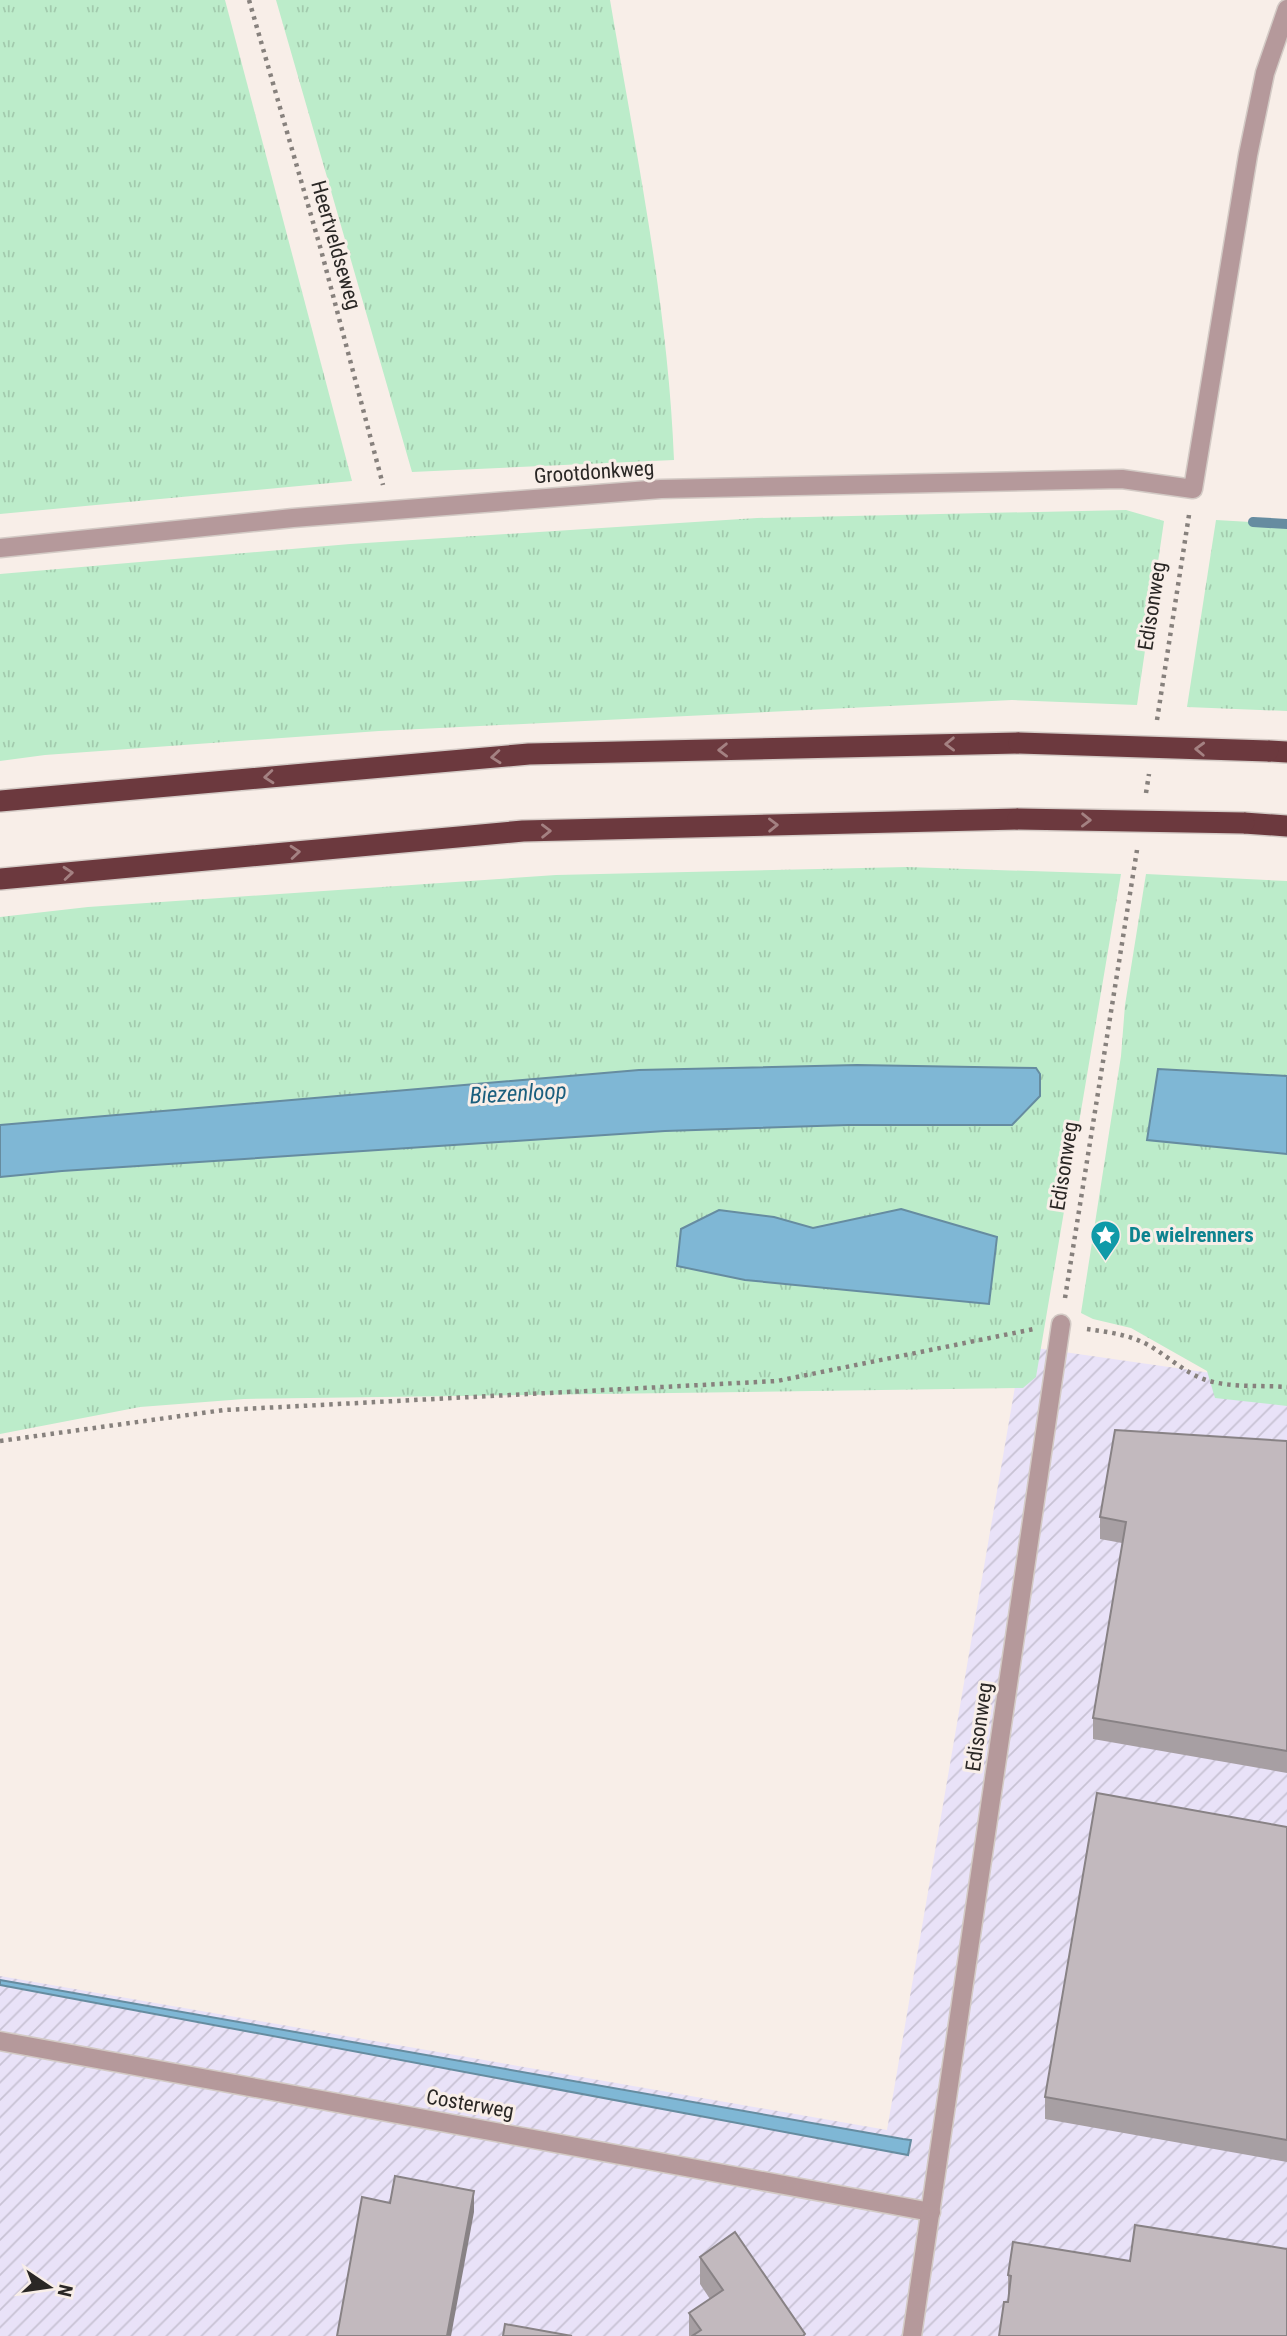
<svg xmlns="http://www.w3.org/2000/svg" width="1287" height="2336" font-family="'Roboto Condensed',sans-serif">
	<defs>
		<pattern id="industrial-furrows" width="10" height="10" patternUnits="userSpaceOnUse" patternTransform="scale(1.75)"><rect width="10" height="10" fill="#e9e2f8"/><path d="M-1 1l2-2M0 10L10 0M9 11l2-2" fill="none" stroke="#c8c2d4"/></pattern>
		<pattern id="grass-tufts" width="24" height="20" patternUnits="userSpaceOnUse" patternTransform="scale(1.75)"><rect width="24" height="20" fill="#bcecca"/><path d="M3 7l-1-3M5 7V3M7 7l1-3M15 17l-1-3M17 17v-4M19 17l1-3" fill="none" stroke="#a2caad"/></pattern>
	</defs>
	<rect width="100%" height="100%" fill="#f8eee8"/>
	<polygon fill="url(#industrial-furrows)" points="1022,1346 1287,1384 1287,2336 0,2336 0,1976 887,2130"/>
	<g fill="url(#grass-tufts)" fill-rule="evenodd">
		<polygon points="0,0 225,0 352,481 0,514"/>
		<path d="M276,0H610C636,153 668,305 674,460L412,472Z"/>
		<polygon points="1126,510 1164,521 1137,705 1012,700 379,731 45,755 0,761 0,574 350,544 757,518"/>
		<polygon points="1216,520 1287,524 1287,711 1187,707"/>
		<path d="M907,867L1121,874L1036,1377L1023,1388L244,1399L140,1407L0,1434V1177L62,1171L665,1131L848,1125H1012L1040,1083V1074L1036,1068L857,1065L639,1070L0,1125V917L88,907L556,875ZM901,1209L746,1280L677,1266L774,1217L813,1228Z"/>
		<polygon points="1146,874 1287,881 1287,1076 1158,1069 1147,1140 1287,1154 1287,1406 1215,1398 1207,1371 1131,1328 1093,1319 1081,1313 1121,1056 1125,1005"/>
	</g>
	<g fill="#7fb7d5" stroke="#668ca0" stroke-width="2">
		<polygon points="857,1065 1036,1068 1040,1074 1040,1096 1012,1125 848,1125 665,1131 62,1171 0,1177 0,1125 639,1070"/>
		<polygon points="1158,1069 1287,1076 1287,1154 1147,1140"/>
		<polygon points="901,1209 997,1237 989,1304 745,1280 677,1266 681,1229 719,1210 774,1217 813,1228"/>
		<polygon points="0,1980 903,2139 911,2140 908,2155 0,1985"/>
	</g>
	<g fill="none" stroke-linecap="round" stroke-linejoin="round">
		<polyline stroke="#668ca0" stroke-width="10" points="1253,522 1287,524"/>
		<defs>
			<g id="minor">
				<polyline points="0,548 293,518 661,489 1122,479 1193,489 1248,155 1265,73 1287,9"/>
				<polyline points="0,2041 931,2212"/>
				<polyline points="912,2336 1061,1324"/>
			</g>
			<g id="motorway">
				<polyline points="1268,751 1287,752"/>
				<polyline points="0,801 529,754 1019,743"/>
				<polyline points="1244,823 1287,826"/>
				<polyline points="0,879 523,831 1018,819"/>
			</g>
		</defs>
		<use href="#minor" stroke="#d3cac5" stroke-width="21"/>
		<use href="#motorway" stroke="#d3cac5" stroke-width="24"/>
		<g stroke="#87817d" stroke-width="4.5" stroke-dasharray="3.5 5" stroke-linecap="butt">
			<polyline points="249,0 321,250 383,485"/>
			<polyline points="1157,720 1189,515"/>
			<polyline points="1146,793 1149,774"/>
			<polyline points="1065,1298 1137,850"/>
			<path d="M1087,1329C1109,1332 1131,1335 1150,1346C1169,1357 1185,1373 1206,1380C1231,1388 1261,1385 1287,1387"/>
			<polyline points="0,1441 224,1410 777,1381 1034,1329"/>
		</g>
		<use href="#minor" stroke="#b5999b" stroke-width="18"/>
		<use href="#motorway" stroke="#6c393e" stroke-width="21"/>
		<defs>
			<g id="motorway-bridge">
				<polyline points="1019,743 1268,751"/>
				<polyline points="1018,819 1244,823"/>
			</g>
		</defs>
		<use href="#motorway-bridge" stroke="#d3cac5" stroke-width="24" stroke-linecap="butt"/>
		<use href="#motorway-bridge" stroke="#6c393e" stroke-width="21"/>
	</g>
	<g fill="#a79fa3">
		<polygon points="1287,1441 1287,1773 1093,1739 1093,1718 1122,1543 1100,1539 1100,1517"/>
		<polygon points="1287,1827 1287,2162 1045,2119 1045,2097"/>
		<polygon points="700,2257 805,2336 689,2336 689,2313 710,2299 700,2284"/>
		<polygon points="1130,2261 1008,2302 1008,2275"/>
	</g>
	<polygon fill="#888285" points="474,2191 474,2212 451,2336 447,2336"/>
	<g fill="#c2b9be" stroke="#888285" stroke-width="2">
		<polygon points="1115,1430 1287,1441 1287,1751 1093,1718 1126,1522 1100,1517"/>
		<polygon points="1097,1793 1287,1827 1287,2140 1045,2097"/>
		<polygon points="395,2176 474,2191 447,2336 337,2336 362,2197 390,2203"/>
		<polygon points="1135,2225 1287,2249 1287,2336 999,2336 1004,2302 1008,2302 1011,2276 1008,2275 1013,2242 1130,2261"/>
		<polygon points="735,2232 805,2334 803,2336 692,2336 701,2330 689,2313 723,2290 700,2257"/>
		<polygon points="505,2324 572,2336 503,2336"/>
	</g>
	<defs><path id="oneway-chevron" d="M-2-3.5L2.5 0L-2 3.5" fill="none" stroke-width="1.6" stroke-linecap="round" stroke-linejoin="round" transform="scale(1.75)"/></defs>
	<g stroke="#a48182">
		<use href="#oneway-chevron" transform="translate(950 744) rotate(179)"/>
		<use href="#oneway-chevron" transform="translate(1200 749) rotate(-178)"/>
		<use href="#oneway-chevron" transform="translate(723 750) rotate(179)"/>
		<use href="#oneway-chevron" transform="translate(496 757) rotate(175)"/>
		<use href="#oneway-chevron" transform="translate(269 777) rotate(175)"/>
		<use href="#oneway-chevron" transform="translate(1086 820) rotate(1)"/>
		<use href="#oneway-chevron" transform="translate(773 825) rotate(-1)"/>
		<use href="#oneway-chevron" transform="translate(546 831) rotate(-1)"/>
		<use href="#oneway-chevron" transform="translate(295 852) rotate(-5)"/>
		<use href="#oneway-chevron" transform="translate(68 873) rotate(-5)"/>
	</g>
	<defs>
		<symbol id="sight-pin" viewBox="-11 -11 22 30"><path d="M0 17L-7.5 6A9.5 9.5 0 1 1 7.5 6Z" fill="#0f9aa8" stroke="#f8eee8"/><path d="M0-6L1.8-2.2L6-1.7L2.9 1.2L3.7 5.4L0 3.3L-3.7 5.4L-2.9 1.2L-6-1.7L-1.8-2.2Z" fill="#fff"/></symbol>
	</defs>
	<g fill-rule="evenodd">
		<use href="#sight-pin" x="1088" y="1218" width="35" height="47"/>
	</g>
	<g text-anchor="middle" stroke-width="6" stroke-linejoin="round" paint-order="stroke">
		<g font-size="21" fill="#2a2725" stroke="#f8eee8">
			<text transform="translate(336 245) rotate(74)" y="7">Heertveldseweg</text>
			<text transform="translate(594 472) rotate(-4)" y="7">Grootdonkweg</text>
			<text transform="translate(1152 606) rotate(-81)" y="7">Edisonweg</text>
			<text transform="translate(1064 1166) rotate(-81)" y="7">Edisonweg</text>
			<text transform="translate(979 1727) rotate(-82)" y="7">Edisonweg</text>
			<text transform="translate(470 2104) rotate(10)" y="7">Costerweg</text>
		</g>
		<g font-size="21" font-weight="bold" fill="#0d838f" stroke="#f8eee8" text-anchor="start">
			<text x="1129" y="1242">De wielrenners</text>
		</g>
		<g font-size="23" font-style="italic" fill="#1b5f7e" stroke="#f8eee8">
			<text transform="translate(518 1093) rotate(-3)" y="8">Biezenloop</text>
		</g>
	</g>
	<g transform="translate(49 2287) rotate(103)" stroke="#f8eee8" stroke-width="5" paint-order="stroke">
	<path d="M0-5L12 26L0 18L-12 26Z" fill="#2a2725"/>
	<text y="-10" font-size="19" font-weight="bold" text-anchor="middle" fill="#2a2725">N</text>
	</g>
</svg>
